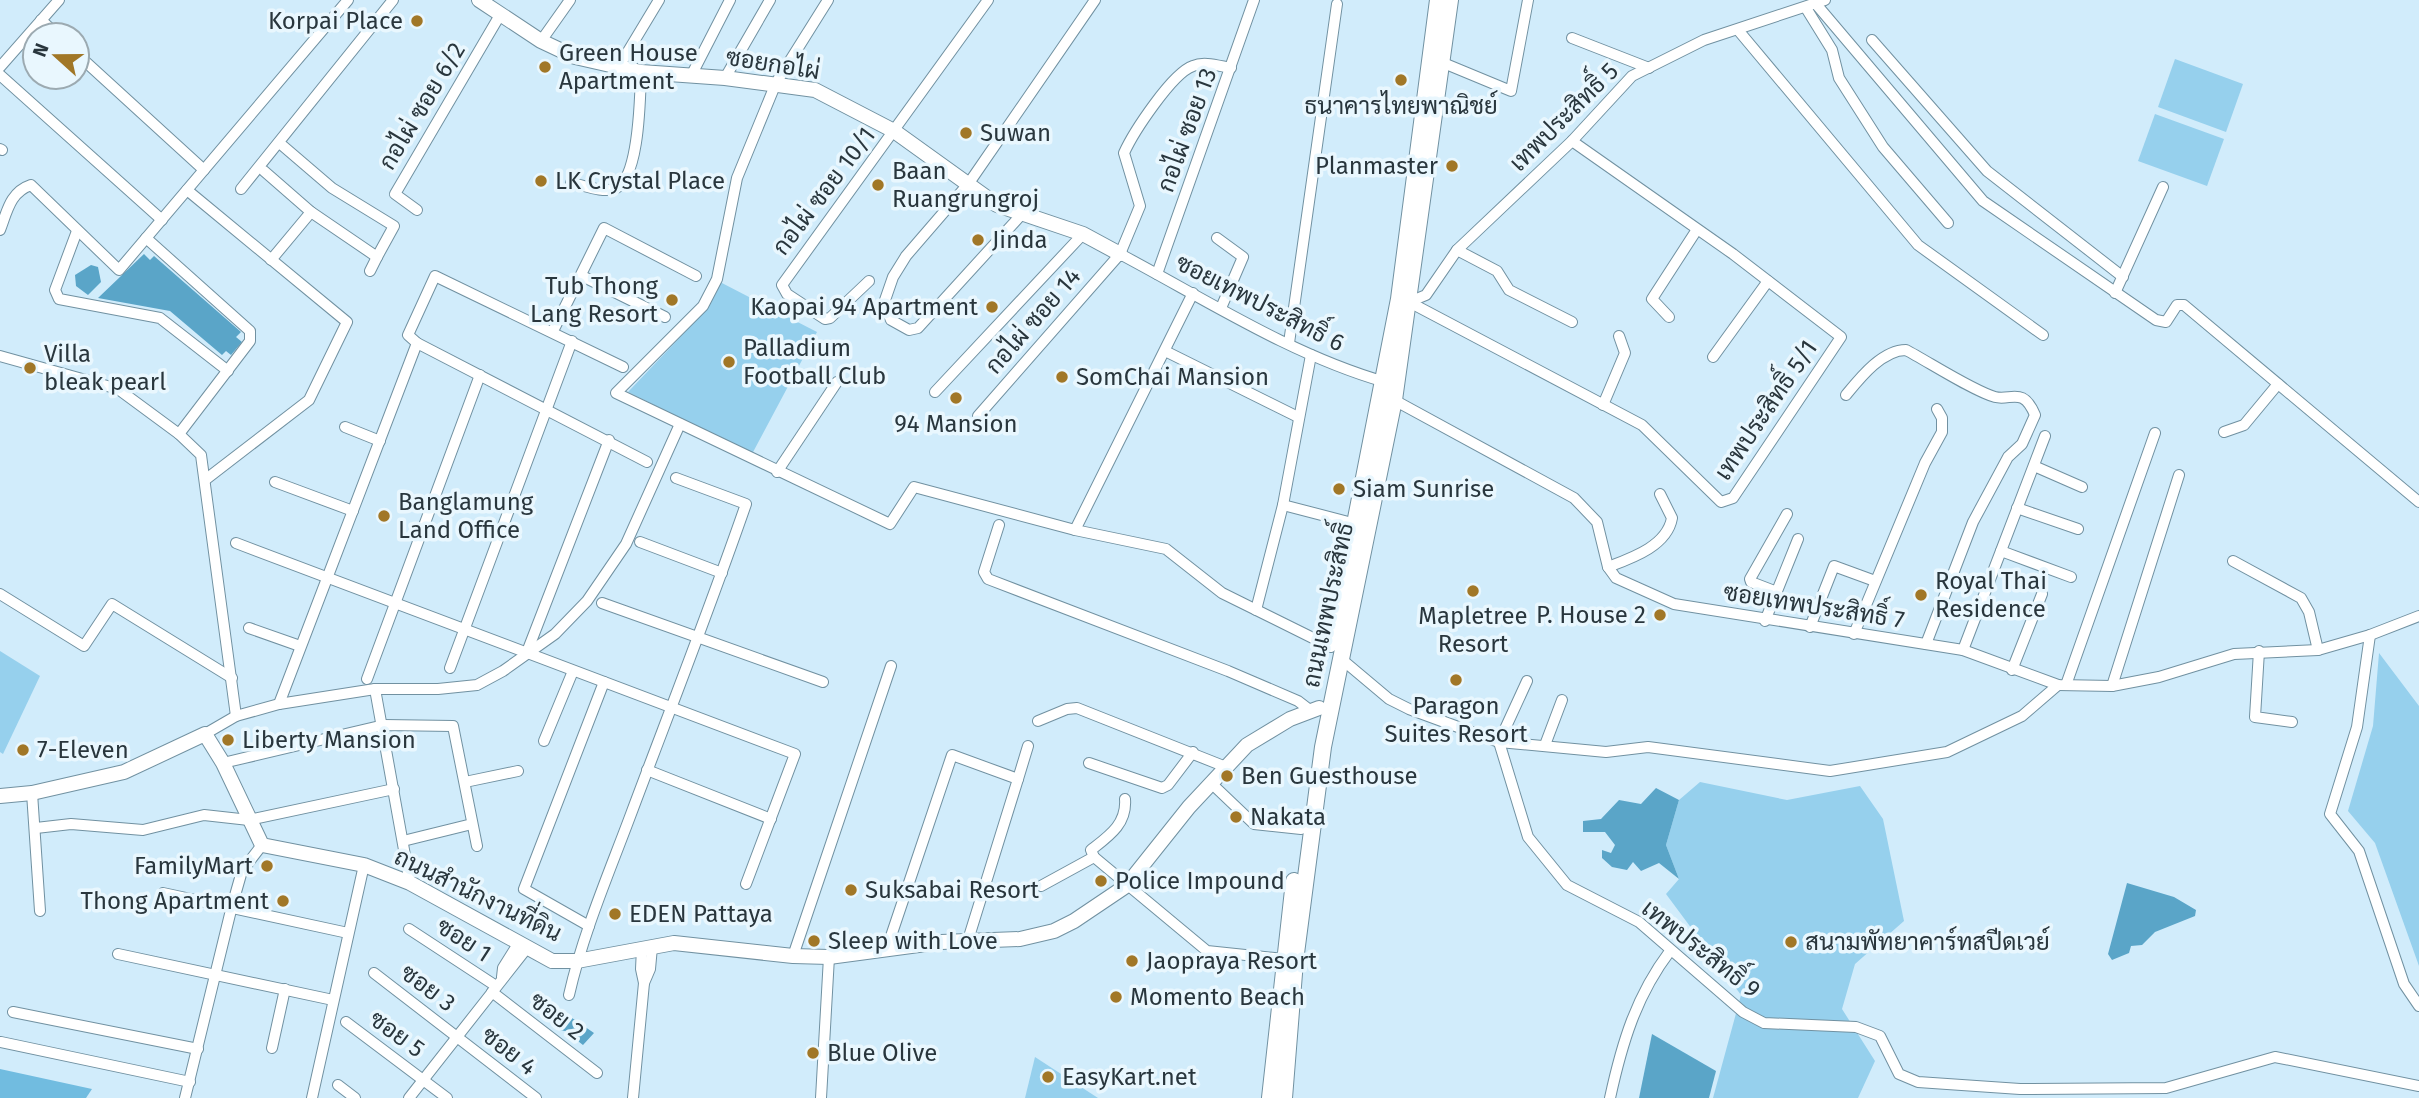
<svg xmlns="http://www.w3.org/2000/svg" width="2419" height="1098" font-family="'Fira Sans',Sarabun,sans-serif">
	<rect width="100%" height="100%" fill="#d1ecfb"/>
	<g fill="#96d0ed">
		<polygon points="2175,59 2243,84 2226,132 2158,107"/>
		<polygon points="2155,114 2224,139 2207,186 2138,161"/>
		<polygon points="720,282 817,332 752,454 628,392 708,308"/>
		<polygon points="0,651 40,676 3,754 0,752"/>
		<polygon points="2379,653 2419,706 2419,966 2375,843 2348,811 2373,726"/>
		<polygon points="1700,782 1787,800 1860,786 1883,819 1904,921 1855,964 1842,1009 1875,1061 1858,1098 1713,1098 1741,995 1666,894 1679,879 1666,845 1679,800"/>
		<polygon points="1035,1057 1098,1098 1025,1098"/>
	</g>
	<polygon fill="#71bce0" points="0,1069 92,1089 86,1098 0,1098"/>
	<g fill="#5aa5c8">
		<polygon points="144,254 150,260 154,256 241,332 236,337 242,342 231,355 226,351 222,355 170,311 98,298"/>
		<polygon points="91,265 98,267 101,282 88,295 76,286 75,275"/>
		<polygon points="1656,788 1679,800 1666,845 1679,879 1659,863 1641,871 1633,862 1627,870 1612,867 1602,858 1602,850 1611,853 1615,845 1605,832 1583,832 1583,821 1601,819 1619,800 1641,804"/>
		<polygon points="2127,883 2174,897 2196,910 2195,916 2155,932 2142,945 2131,946 2129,953 2112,960 2108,954"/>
		<polygon points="572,1018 594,1033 583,1045 565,1031 559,1030 559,1026 566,1025"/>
		<polygon points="1652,1034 1716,1071 1709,1098 1639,1098"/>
	</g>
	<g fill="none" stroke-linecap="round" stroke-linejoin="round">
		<defs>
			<g id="minor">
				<polyline points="828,0 776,83 737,178 717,279 703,306 616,393 890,524 914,487 1075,530 1166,549 1222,593 1331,647"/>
				<polyline points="1816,4 1983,201 2156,320 2166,322 2177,305 2184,305 2419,502"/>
				<polyline points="1806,8 1832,50 1839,78 1883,147 1948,223"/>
				<polyline points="41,20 57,35"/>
				<polyline points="1738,30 1918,245 2043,335"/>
				<polyline points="1572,38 1649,68"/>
				<polyline points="1872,40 1987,171 2123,277"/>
				<polyline points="541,41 570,0"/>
				<polyline points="77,54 204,170"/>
				<polyline points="1441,62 1511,91 1528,0"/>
				<polyline points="0,67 59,0"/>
				<polyline points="618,68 659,0"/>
				<polyline points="0,75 162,220"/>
				<polyline points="691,76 730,0"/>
				<polyline points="725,78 770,0"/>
				<polyline points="0,149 2,150"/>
				<polyline points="264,171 311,212 377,257 394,226 332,188 283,146"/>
				<path d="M571,183C583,185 602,193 614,189C640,181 640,96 641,72"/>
				<polyline points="241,189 393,0"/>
				<polyline points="187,190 347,322 309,400 205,480"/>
				<polyline points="417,210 395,194 500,15"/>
				<polyline points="1022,214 918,328 909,330 891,320 884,303 893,277 906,256 969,183 1095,0"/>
				<path d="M0,230C7,212 10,192 31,185L119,270L348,0"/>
				<polyline points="77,231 55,290 59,299 160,318 228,371"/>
				<polyline points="146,238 250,331 250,341 179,434"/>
				<polyline points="1217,238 1243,257 1221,308"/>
				<polyline points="1457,250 1497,271 1509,290 1572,322"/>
				<path d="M1120,254C1205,299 1291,355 1385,382"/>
				<polyline points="271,260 311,212"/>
				<polyline points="370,271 377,257"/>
				<polyline points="1157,274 1254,0"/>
				<polyline points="582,276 665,317"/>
				<polyline points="869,281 830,318 825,319 787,294 782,285 988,0"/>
				<polyline points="2115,293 2163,187"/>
				<polyline points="1409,302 1642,425 1721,502 1733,498 1841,337 1733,254 1572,141"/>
				<polyline points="1409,302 1426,295 1457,250 1572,141 1632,76 1704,40 1825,0"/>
				<polyline points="1669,317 1652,299 1696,231"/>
				<polyline points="553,331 604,228 696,276"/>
				<polyline points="1289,343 1337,4"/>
				<polyline points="1165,351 1298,417"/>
				<polyline points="0,356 118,389 179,434 201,455 236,716"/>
				<polyline points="1713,357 1768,281"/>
				<polyline points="623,367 435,276 408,335 417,343 647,462"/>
				<polyline points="935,392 1083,234"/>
				<path d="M1846,395C1860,378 1882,350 1906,350C1927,361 1975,392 1995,397C2011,401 2023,386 2035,415L2022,444L2008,457L1973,522L1926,644"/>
				<polyline points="1394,400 1574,498 1597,522 1608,567 1616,578 1674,604 1963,650 2058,685 2112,686 2159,677 2234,654 2318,650 2370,635 2419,616"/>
				<polyline points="1603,405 1625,353 1619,336"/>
				<path d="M978,416L1120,254L1140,206L1124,153C1133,133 1172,73 1193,66C1204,61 1219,66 1231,68"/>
				<polyline points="345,427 380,441"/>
				<polyline points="2224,432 2244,425 2278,384"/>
				<polyline points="2034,466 2082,487"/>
				<polyline points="777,472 837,382"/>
				<polyline points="275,482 353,511"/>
				<polyline points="1283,505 1356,524"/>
				<polyline points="2017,508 2078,529"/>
				<polyline points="999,525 984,572 988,579 1228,671 1298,701 1311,711"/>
				<polyline points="1075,530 1193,293"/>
				<polyline points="640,542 722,573"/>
				<polyline points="236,543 795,754 746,884"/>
				<polyline points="2001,551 2071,577"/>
				<polyline points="2233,561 2301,598 2309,612 2318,650"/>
				<path d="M1608,567C1632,558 1667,546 1672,518L1660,494"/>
				<polyline points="1777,592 1751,582 1750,579 1787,514"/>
				<polyline points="0,594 84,646 112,604 232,678"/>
				<polyline points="602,603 823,682"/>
				<polyline points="1256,610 1283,505 1311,355"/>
				<polyline points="1765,621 1798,539"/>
				<polyline points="1810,627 1834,566 1875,581"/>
				<polyline points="249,628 300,646"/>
				<polyline points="1854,634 1925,463 1942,432 1942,418 1937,409"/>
				<polyline points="2370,635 2357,727 2330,814 2359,851 2404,984 2419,1006"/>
				<polyline points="1963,650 2045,436"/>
				<polyline points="2259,651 2255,717 2292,722"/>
				<polyline points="527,652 609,440"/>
				<polyline points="1339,657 1389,699 1409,709 1499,742 1606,752 1648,747 1830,771 1947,752 2022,716 2058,685"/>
				<polyline points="450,668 572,341"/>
				<polyline points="2012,670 2042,594"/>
				<polyline points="367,679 480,375"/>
				<polyline points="2066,685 2155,433"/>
				<polyline points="2112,686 2179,475"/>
				<polyline points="375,689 410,883"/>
				<polyline points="279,704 417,343"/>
				<polyline points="1038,721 1067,709 1077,708 1226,767"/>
				<polyline points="205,734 236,716 279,704 375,689 438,689 477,685 503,671 555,634 587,601 626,544 680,424"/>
				<polyline points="544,741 573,671"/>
				<polyline points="1499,742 1528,837 1567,885 1639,922 1743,1012 1764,1023 1856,1027 1880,1036 1899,1074 1918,1082 2020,1089 2166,1088 2275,1057 2419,1086"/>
				<polyline points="1499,742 1527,681"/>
				<polyline points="1545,745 1562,700"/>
				<polyline points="223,763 384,725 453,726 477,846"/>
				<polyline points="1089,763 1162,788 1168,785 1193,752"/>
				<polyline points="647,770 771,819"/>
				<polyline points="1018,779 1028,746"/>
				<polyline points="465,782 518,771"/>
				<polyline points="1211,783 1254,824 1301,829"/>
				<polyline points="32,793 40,911"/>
				<path d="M1125,799C1127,824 1109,836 1091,850L1094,857L1207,951L1284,959"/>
				<polyline points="36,828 71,824 143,830 204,815 249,820 394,789"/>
				<polyline points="403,841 472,824"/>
				<polyline points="1041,886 1094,857"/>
				<polyline points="163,893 348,933"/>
				<polyline points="589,926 524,889 604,682"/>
				<polyline points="409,929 496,986"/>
				<polyline points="642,948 641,969 644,983"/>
				<polyline points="887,948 952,755 1018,779 968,940"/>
				<polyline points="118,954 333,1000"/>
				<polyline points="793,956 891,666"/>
				<polyline points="374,973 536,1098"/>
				<polyline points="502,977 503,968 518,944"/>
				<polyline points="492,992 597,1073"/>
				<path d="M569,995C583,933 609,873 631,814C670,710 710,608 746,504L676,478"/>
				<polyline points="13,1012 198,1049"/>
				<polyline points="346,1022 447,1098"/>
				<polyline points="1,1042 190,1082"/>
				<polyline points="272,1048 285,989"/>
				<polyline points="338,1085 355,1098"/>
				<polyline points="185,1098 232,906 242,871 262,845"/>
				<polyline points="312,1098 364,865"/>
				<polyline points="409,1098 527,948"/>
				<polyline points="633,1098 644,983 650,969 652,947"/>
				<polyline points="821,1098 829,957"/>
				<path d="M1610,1098C1622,1043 1636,996 1670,951"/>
			</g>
			<g id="tertiary">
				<polyline points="479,0 541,41 575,57 641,72 725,78 815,90 894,131 997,205 1083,234 1120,254"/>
				<polyline points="0,796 32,793 124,772 205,734 223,763 262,845 364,865 410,883 552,961 577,961 674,943 793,956 829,957 941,942 1020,939 1054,931 1074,921 1126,886 1189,807 1247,745 1290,719 1319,708"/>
			</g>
			<g id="secondary">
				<polyline points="1332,641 1399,299 1438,0"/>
				<polyline points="1270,1098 1294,881"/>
				<polyline points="1284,1098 1295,961 1323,747 1394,400 1450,0"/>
			</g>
		</defs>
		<use href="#minor" stroke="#7191a1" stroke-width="12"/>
		<use href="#tertiary" stroke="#7191a1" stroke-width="16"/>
		<use href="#secondary" stroke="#7191a1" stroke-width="18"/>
		<use href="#minor" stroke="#fff" stroke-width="10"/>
		<use href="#tertiary" stroke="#fff" stroke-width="14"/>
		<use href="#secondary" stroke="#fff" stroke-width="16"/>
	</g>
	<g fill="#a17727" stroke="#e9f7fe" stroke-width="2.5">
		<circle cx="417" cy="21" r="7"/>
		<circle cx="545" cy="67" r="7"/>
		<circle cx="1401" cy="80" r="7"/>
		<circle cx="966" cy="133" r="7"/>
		<circle cx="1452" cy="166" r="7"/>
		<circle cx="541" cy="181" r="7"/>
		<circle cx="878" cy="185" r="7"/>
		<circle cx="978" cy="240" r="7"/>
		<circle cx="672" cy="300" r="7"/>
		<circle cx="992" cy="307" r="7"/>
		<circle cx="729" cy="362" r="7"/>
		<circle cx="30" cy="368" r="7"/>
		<circle cx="1062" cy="377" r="7"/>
		<circle cx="956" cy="398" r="7"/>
		<circle cx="1339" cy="489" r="7"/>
		<circle cx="384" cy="516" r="7"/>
		<circle cx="1473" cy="591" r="7"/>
		<circle cx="1921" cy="595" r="7"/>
		<circle cx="1660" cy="615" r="7"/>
		<circle cx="1456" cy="680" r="7"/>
		<circle cx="228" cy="740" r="7"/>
		<circle cx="23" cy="750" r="7"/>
		<circle cx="1227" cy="776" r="7"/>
		<circle cx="1236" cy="817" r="7"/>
		<circle cx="267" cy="866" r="7"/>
		<circle cx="1101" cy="881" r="7"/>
		<circle cx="851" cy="890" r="7"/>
		<circle cx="283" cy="901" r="7"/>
		<circle cx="615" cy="914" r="7"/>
		<circle cx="814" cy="941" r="7"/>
		<circle cx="1791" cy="942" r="7"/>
		<circle cx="1132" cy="961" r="7"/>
		<circle cx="1116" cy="997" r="7"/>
		<circle cx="813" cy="1053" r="7"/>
		<circle cx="1048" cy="1077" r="7"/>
	</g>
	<g text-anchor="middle" stroke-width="7" stroke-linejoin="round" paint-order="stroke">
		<g font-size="24" fill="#29363d" stroke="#e9f7fe" text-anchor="start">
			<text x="403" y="29" text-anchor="end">Korpai Place</text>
			<text x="559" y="61">Green House<tspan x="559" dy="28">Apartment</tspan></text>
			<text x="1401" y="114" text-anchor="middle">ธนาคารไทยพาณิชย์</text>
			<text x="980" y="141">Suwan</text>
			<text x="1438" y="174" text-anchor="end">Planmaster</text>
			<text x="892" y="179">Baan<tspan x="892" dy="28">Ruangrungroj</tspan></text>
			<text x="555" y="189">LK Crystal Place</text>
			<text x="992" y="248">Jinda</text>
			<text x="658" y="294" text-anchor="end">Tub Thong<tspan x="658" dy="28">Lang Resort</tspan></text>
			<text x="978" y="315" text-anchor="end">Kaopai 94 Apartment</text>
			<text x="743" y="356">Palladium<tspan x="743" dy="28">Football Club</tspan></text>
			<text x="44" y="362">Villa<tspan x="44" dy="28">bleak pearl</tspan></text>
			<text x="1076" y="385">SomChai Mansion</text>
			<text x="956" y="432" text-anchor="middle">94 Mansion</text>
			<text x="1353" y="497">Siam Sunrise</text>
			<text x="398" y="510">Banglamung<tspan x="398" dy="28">Land Office</tspan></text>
			<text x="1935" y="589">Royal Thai<tspan x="1935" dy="28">Residence</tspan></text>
			<text x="1646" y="623" text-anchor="end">P. House 2</text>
			<text x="1473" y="624" text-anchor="middle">Mapletree<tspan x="1473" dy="28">Resort</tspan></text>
			<text x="1456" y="714" text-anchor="middle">Paragon<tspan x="1456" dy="28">Suites Resort</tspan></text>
			<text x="242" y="748">Liberty Mansion</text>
			<text x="37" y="758">7-Eleven</text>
			<text x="1241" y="784">Ben Guesthouse</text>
			<text x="1250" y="825">Nakata</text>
			<text x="253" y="874" text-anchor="end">FamilyMart</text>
			<text x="1115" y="889">Police Impound</text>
			<text x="865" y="898">Suksabai Resort</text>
			<text x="269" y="909" text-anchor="end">Thong Apartment</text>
			<text x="629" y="922">EDEN Pattaya</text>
			<text x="828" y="949">Sleep with Love</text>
			<text x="1805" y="950">สนามพัทยาคาร์ทสปีดเวย์</text>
			<text x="1146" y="969">Jaopraya Resort</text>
			<text x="1130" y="1005">Momento Beach</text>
			<text x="827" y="1061">Blue Olive</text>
			<text x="1062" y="1085">EasyKart.net</text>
		</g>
		<g font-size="24" fill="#29363d" stroke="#e9f7fe">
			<text transform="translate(773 64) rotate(9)" y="8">ซอยกอไผ่</text>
			<text transform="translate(422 106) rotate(-59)" y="8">กอไผ่ ซอย 6/2</text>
			<text transform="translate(1564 117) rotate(-45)" y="8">เทพประสิทธิ์ 5</text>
			<text transform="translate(1187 130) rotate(-70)" y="8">กอไผ่ ซอย 13</text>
			<text transform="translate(824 191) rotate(-53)" y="8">กอไผ่ ซอย 10/1</text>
			<text transform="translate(1260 303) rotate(27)" y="8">ซอยเทพประสิทธิ์ 6</text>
			<text transform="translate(1033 321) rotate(-49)" y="8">กอไผ่ ซอย 14</text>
			<text transform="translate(1766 410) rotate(-56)" y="8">เทพประสิทธิ์ 5/1</text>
			<text transform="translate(1328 605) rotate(-78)" y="8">ถนนเทพประสิทธิ์</text>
			<text transform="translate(1814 606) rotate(9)" y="8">ซอยเทพประสิทธิ์ 7</text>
			<text transform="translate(478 895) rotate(26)" y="8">ถนนสำนักงานที่ดิน</text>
			<text transform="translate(464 940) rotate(33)" y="8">ซอย 1</text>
			<text transform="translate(1701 949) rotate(38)" y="8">เทพประสิทธิ์ 9</text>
			<text transform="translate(428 988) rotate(37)" y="8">ซอย 3</text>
			<text transform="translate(557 1016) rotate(38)" y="8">ซอย 2</text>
			<text transform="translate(397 1034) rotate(36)" y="8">ซอย 5</text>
			<text transform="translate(509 1051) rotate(38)" y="8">ซอย 4</text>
		</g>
	</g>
	<g transform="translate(56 56) rotate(291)"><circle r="33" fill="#e9f7fe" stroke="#9caab1" stroke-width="2"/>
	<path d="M0-5L12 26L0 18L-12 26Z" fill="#a17727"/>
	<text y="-10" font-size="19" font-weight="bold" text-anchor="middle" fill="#29363d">N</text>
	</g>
</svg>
